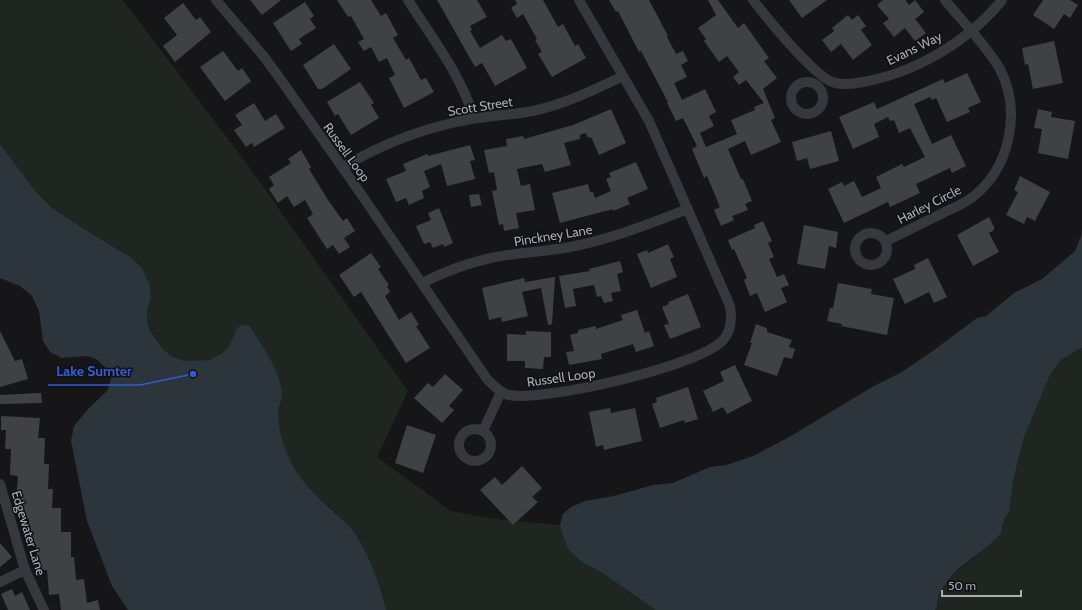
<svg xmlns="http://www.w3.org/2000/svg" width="1082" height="610" font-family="Cabin,sans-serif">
	<rect width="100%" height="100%" fill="#161618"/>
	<g fill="#1e261f">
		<path d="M0,0H123L247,164L408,391L377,457L451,511L495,519L560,525L563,536L582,562L601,572L656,610H386C378,581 369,550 349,527C336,511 319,499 305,484C292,471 283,448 279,429C277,418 280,407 282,396L242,325L237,328L229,347L221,354L209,360L184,361L172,357L163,349L149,328L147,321L146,310L151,297L129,256L92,234L52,208L36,192L0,144Z"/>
		<polygon points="1082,348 1082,610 935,610 938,605 938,598 942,590 952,576 995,540 1005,517 1009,511 1013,481 1024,437 1050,375 1061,360 1077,350"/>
	</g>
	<g fill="#2c353c">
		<path d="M0,144L36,192L52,208L92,234L129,256L142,268L149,283L151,297L147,310V321L149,329L163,349L172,357L184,361L209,360L221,354L229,347L237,328L242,325L250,326C262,347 280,369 282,394C282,399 280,404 279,409C277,423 281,438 286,451C296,477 312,492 332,510C338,516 344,521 350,527C368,550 379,581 386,610H128L112,586L87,521L71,441L74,426L90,407L108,390L111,378L107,369L96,359L87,356L62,358L50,352L43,341L39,311L32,296L20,286L0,278Z"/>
		<path d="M1082,230V348L1077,350L1061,360L1050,375L1024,437L1013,481L1009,512L1005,517L1002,526V531C989,550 966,559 951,577C946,583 940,591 938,598C937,603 938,606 935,610H656L601,572L582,562L569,550L563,536L560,525L563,514L571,507L585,501L614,496L653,485L673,483L710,467L726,465L753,456L791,436L872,387L902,372L934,350L977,318L986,316L1014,293L1042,279L1075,251L1081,236Z"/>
	</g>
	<g fill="#404145">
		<polygon points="250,0 281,0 262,15"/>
		<polygon points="337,0 371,0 381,16 386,13 398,35 393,38 406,60 409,58 421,80 426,78 434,92 404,108 389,78 395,75 387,58 379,62 371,47 364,51 358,42 364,39 351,16 348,17"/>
		<polygon points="437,0 477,0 487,17 470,26 472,30 470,31 480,48 502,35 506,41 511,39 527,68 495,86 482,63 475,67"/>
		<polygon points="515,0 543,0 558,27 563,24 575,46 578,44 586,58 552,77 538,54 542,52 535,40 537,39 523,14 517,18 511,8 517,4"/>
		<polygon points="609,0 649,0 668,36 667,37 676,54 683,51 688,61 681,65 687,77 674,83 682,100 705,89 716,112 709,116 714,126 700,133 706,147 737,134 731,120 755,110 754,107 764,103 746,80 739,85 733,77 739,72 727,56 719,62 704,41 706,39 698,28 716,15 708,0 718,0 738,28 744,23 769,58 764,61 777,78 763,89 775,118 771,120 781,142 751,155 745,141 728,149 741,179 743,179 752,201 745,204 748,210 732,216 734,220 721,226 714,210 720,207 707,176 704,178 692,149 697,146 683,118 676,121 667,103 668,102 641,51 639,52 618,11 616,12"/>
		<polygon points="789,0 827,0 802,18"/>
		<polygon points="883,0 905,0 909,5 915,0 924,12 915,19 926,33 915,41 905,28 894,37 883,23 889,19 877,5"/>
		<polygon points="1043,0 1070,0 1078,5 1070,18 1064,14 1054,29 1033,15"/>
		<polygon points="305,2 314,16 310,19 316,28 299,39 302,44 291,51 273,23"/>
		<polygon points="183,3 196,20 200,17 211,32 175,62 163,46 177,35 164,18"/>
		<polygon points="848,15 852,20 858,15 866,26 861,30 872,45 853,60 841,44 831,52 822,40 834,31 832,28"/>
		<polygon points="1054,41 1063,83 1033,89 1028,64 1025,65 1022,48"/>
		<polygon points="334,44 351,69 322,89 318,89 303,65"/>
		<polygon points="223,51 238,71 242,68 251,81 225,101 200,67"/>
		<polygon points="967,73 981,102 968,108 970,112 947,122 936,98 932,100 930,97 914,104 932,144 951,135 966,166 952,173 950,168 916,184 920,193 890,207 888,202 844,223 828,189 842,182 844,186 854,181 862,197 881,188 876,177 902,164 904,167 925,157 910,128 899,133 894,120 890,121 888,117 874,124 879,137 853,149 839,117 874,102 877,109 943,79 945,83"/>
		<polygon points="360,82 374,103 371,105 379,118 351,135 338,114 335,116 327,102"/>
		<polygon points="254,103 265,121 276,114 285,128 254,147 252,143 246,147 234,130 242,125 235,115"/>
		<polygon points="611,109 626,143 599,155 591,137 588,138 586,133 580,135 580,139 564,143 571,165 545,172 542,164 517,169 521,186 530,184 535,210 516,213 519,228 504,231 503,224 499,225 492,191 497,190 494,172 489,173 484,150 507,146 506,139 523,136 524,139 573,125"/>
		<polygon points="1038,109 1052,112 1051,117 1075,121 1068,159 1038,153 1042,129 1034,128"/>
		<polygon points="831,131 839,161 810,169 807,158 797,161 792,142"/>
		<polygon points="470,145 475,160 470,161 475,179 447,186 441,164 424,171 430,187 422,191 424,198 409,205 406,198 396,202 386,179 406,171 403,164 427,154 428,156"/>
		<polygon points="301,150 311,167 309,169 328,200 343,221 347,218 355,231 344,238 350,247 339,254 333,245 327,249 307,218 313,214 305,200 294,207 287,196 278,203 269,189 274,185 269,177 291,163 288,159"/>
		<polygon points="636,162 648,189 627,198 630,204 613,211 613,209 560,223 552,193 588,184 590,192 593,192 595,198 611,191 606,179 611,177 609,173"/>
		<polygon points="1020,176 1050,192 1035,221 1027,217 1024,224 1006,215 1018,192 1014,190"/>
		<polygon points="479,194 482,205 471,207 469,195"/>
		<polygon points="439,208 453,243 444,247 443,244 433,248 430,242 424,244 416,226 431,220 428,213"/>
		<polygon points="989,217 994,227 994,230 989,233 999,252 973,266 957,235"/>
		<polygon points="763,221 772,241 768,243 774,257 769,259 777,277 784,274 789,285 781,288 787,302 765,312 757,293 750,296 744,280 747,278 734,249 732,250 728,240 755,228 754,225"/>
		<polygon points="804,225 838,232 836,248 829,246 825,269 797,264"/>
		<polygon points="668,244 674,257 670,259 677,277 651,288 637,254 647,250 648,253"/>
		<polygon points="371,253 381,267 378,269 389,285 387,286 390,292 385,296 399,320 411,312 419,325 416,326 430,348 406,363 361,292 354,297 339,275"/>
		<polygon points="928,258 947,297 934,303 929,292 905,304 893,279 915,269 914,265"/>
		<polygon points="620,261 623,272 617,274 621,291 611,293 613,301 604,303 601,296 597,297 594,285 573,289 576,306 565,308 559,276 590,271 589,269"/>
		<polygon points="555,277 552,324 548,325 541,288 522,292 528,316 502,322 501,317 489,320 482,288 524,278 525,282"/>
		<polygon points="838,283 872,289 871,294 894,298 887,335 841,326 842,324 827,321 830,308 833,308"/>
		<polygon points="688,294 701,327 670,339 664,325 669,324 662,307 669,304 668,302"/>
		<polygon points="637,310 645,333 649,331 654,346 636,352 633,344 601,354 602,359 569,365 566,352 574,351 570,335 578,333 578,330 596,326 596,329 623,320 621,315"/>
		<polygon points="756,324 767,328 767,332 792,340 789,347 795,349 792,359 784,357 777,376 744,365 752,343 750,343"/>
		<polygon points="0,331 15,361 22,359 28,379 0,387"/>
		<polygon points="526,331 551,332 551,357 544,357 543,369 525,368 525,361 507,361 507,334 526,335"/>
		<polygon points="735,365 752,401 727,414 723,407 713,412 703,391 724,381 720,372"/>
		<polygon points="445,374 463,390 449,406 454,410 442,423 414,398 428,383 433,387"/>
		<polygon points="688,387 698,419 685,423 684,420 660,428 652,404 657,402 656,398"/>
		<polygon points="41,393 42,403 0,404 0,395"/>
		<polygon points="610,408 611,413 635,408 642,441 604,450 603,445 596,447 589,412"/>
		<polygon points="1,416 40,418 38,438 45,438 44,464 49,464 48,489 53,489 52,508 61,508 61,532 71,532 71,557 74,557 76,580 84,579 87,603 98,600 100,610 61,610 59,594 49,595 47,570 38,570 36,544 29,544 29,519 22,519 22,501 16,501 18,476 10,475 11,449 5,449 6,430 1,430"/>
		<polygon points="407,425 436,435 423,473 395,463"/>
		<polygon points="522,466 542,488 532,497 538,502 513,525 480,490 495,477 502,485"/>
		<polygon points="0,543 12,557 0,567"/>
		<polygon points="12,589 15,596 22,592 30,610 8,610 1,594"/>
	</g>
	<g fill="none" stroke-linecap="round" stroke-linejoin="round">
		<g stroke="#37383d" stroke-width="10">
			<path d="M216,0L265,58L281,80L361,194L487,379C493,385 500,393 509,395C543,402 701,366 723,340C732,330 732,318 730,306L649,121L579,0"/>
			<path d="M408,0C432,38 461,75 474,118"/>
			<path d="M753,0C771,23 790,47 811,66C817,72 823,78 830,81C840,86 853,84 863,82C915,73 969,41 1002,0"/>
			<circle cx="807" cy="98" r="16"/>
			<path d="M343,167C377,147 413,132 452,123C478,116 506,116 533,111C565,104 594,90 623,76"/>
			<circle cx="871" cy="249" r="16"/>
			<path d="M886,241C903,233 920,224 937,216C948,210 960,206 970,199C1010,170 1022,112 1000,69C987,46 962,21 945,0"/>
			<path d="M422,283C444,272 466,263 491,258C518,252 547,252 575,246C614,238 651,223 688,209"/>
			<circle cx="475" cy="445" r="16"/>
			<polyline points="483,431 501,392"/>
			<polyline points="0,484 25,570 44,610"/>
			<polyline points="0,582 25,570"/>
		</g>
	</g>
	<g text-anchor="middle" stroke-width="3" stroke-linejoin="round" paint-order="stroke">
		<g font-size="13" fill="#a8adb8" stroke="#111113">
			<text transform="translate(914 48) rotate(-26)" y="5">Evans Way</text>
			<text transform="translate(480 106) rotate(-9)" y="5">Scott Street</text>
			<text transform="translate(347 152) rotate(54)" y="5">Russell Loop</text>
			<text transform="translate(929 204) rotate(-27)" y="5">Harley Circle</text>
			<text transform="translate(553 235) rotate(-9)" y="5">Pinckney Lane</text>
			<text transform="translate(561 377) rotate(-8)" y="5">Russell Loop</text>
			<text transform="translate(29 533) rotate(73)" y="5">Edgewater Lane</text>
		</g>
	</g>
	<path fill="none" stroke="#325cd3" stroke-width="1.5" d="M193 374L140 385H48"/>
	<circle fill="#325cd3" stroke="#111113" stroke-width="1.5" cx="193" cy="374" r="4"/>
	<g font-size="14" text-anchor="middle" font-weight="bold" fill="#325cd3" stroke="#111113" stroke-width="3" stroke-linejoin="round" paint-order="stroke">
		<text x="94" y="376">Lake Sumter</text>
	</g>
	<path d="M942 590v6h79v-6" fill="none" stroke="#a8adb8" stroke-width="2"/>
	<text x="948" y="590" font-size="12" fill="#a8adb8" stroke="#111113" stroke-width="3" paint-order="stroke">50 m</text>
</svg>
